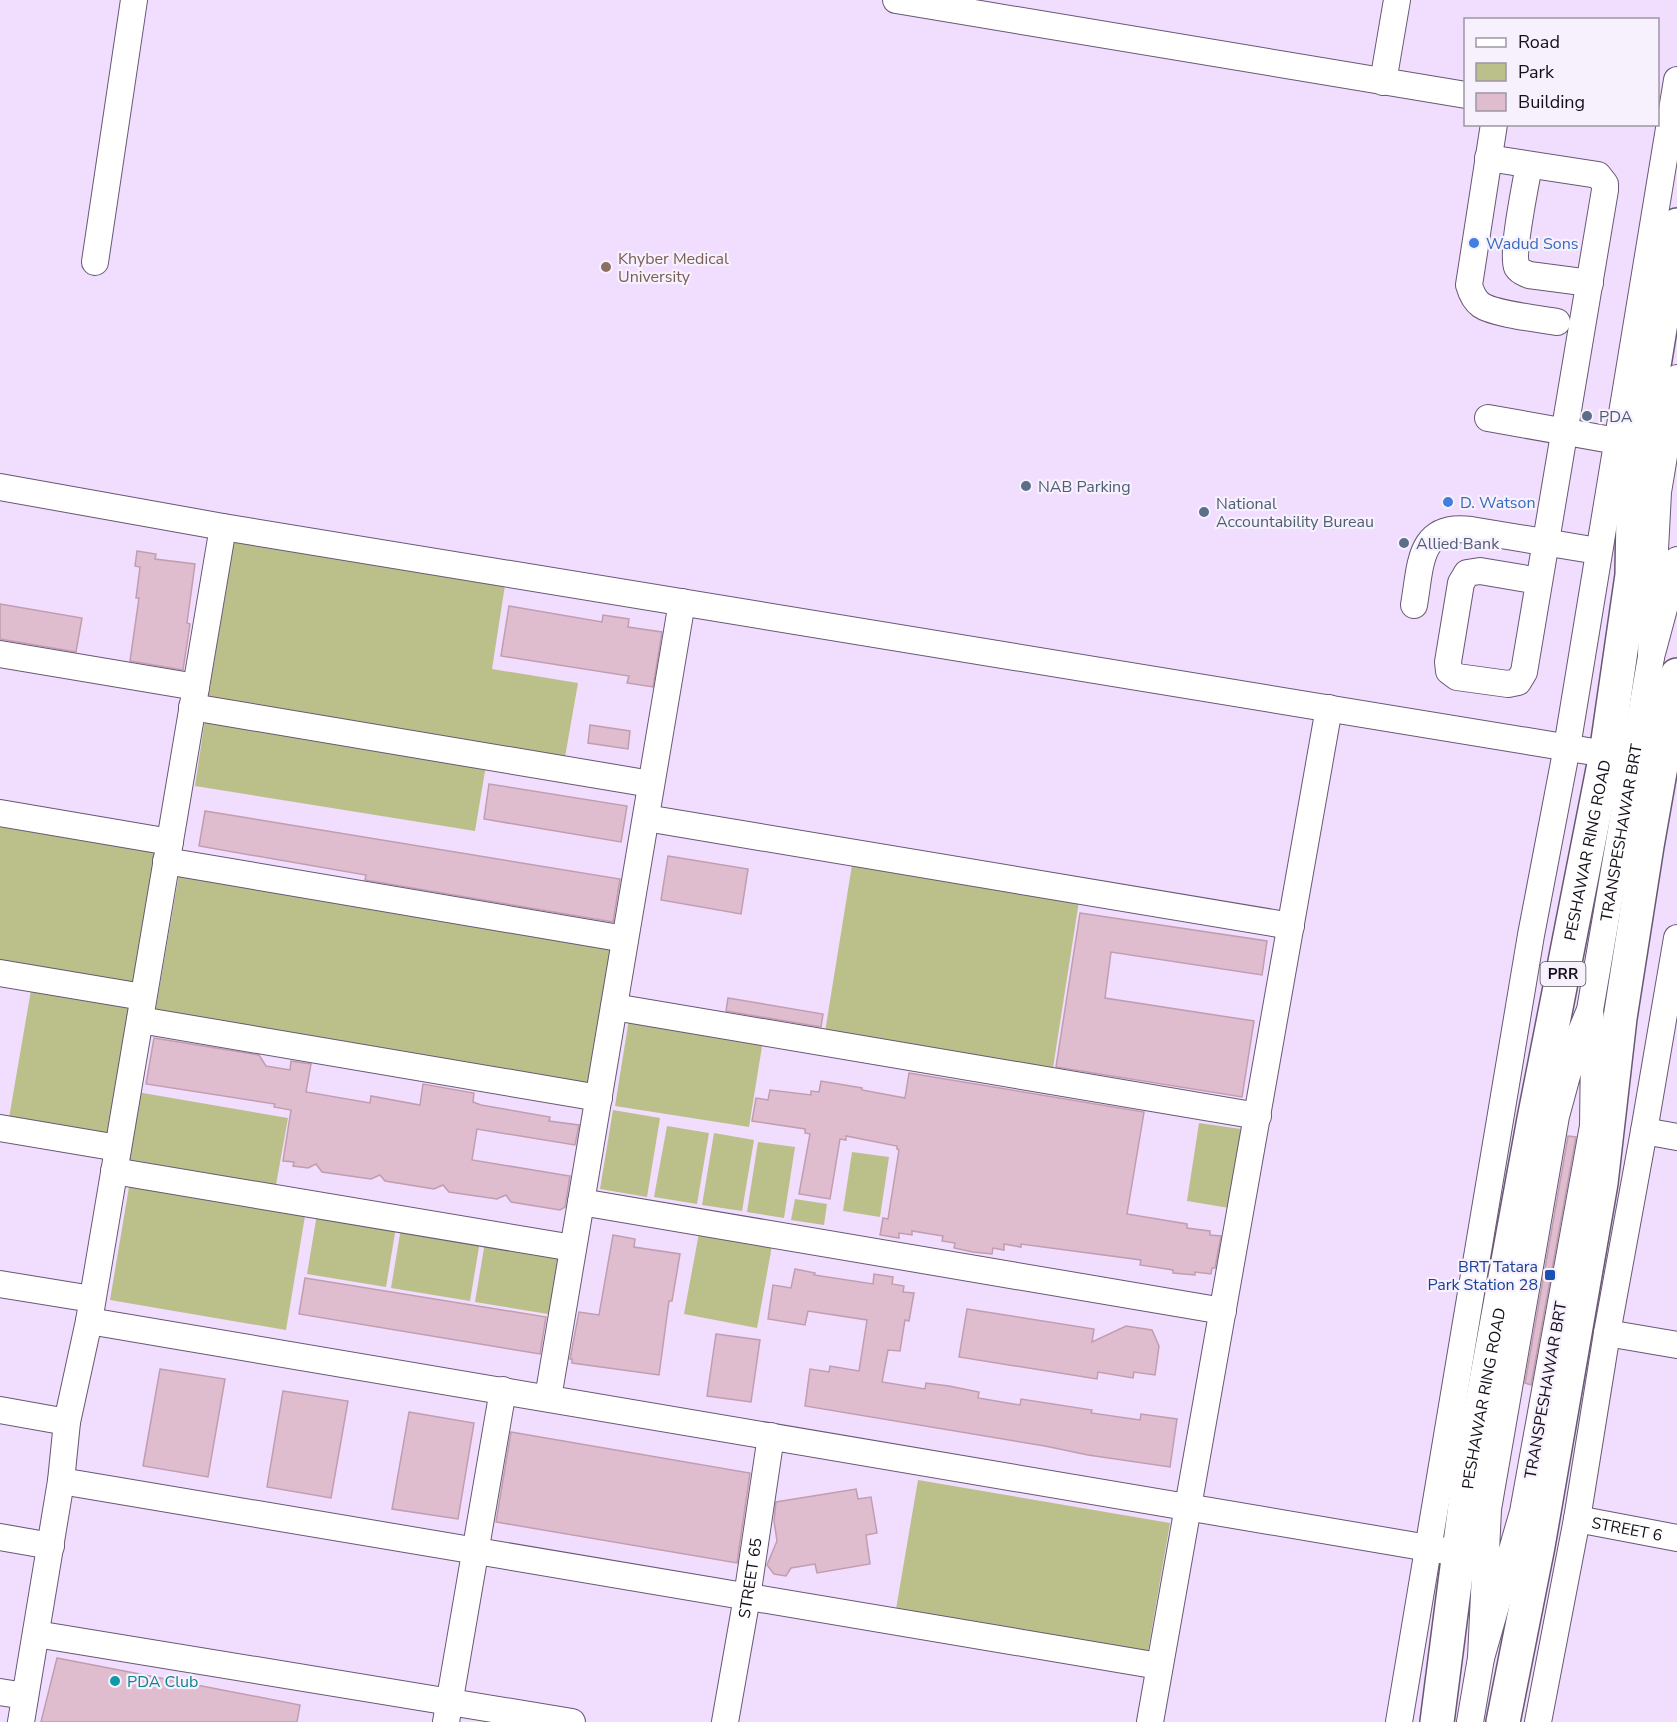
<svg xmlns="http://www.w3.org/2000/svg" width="1677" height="1722" font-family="'Nunito Sans',sans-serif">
	<rect width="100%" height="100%" fill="#f1ddfe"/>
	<g fill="#bbc08a">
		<polygon points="234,541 505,585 492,669 578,683 565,757 208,699"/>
		<polygon points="205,719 486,765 475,831 195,786"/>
		<polygon points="0,827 160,853 137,989 0,966"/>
		<polygon points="852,865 1079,901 1053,1068 825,1032"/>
		<polygon points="179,874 614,947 590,1087 155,1014"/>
		<polygon points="31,990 136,1007 114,1142 8,1124"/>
		<polygon points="629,1019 763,1040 749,1127 615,1106"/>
		<polygon points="137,1092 288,1118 276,1185 125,1159"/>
		<polygon points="613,1110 660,1118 647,1197 600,1189"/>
		<polygon points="1199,1123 1248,1130 1235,1209 1187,1201"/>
		<polygon points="667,1126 709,1133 697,1204 654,1197"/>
		<polygon points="714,1133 754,1140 742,1211 702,1205"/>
		<polygon points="758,1142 795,1147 784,1218 747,1212"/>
		<polygon points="852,1152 889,1157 880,1217 843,1211"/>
		<polygon points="130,1181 306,1210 286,1330 110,1300"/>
		<polygon points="795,1199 827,1204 824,1225 791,1220"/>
		<polygon points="317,1214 396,1227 386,1287 307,1274"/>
		<polygon points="401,1228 480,1241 470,1301 391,1288"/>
		<polygon points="699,1233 772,1246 757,1328 684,1314"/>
		<polygon points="485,1242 564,1255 554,1315 475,1302"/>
		<polygon points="918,1480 1170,1523 1147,1657 895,1615"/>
	</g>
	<g fill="#e0bccf" stroke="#c09daf" stroke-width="1.5">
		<polygon points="137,551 156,554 155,559 195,564 187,623 190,624 183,670 130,661 139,598 136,598 140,567 135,566"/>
		<polygon points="0,604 82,618 76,652 0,639"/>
		<polygon points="509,606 602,622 603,615 629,619 628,627 662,632 653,687 627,683 629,676 501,656"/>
		<polygon points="590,725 630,731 628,749 588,743"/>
		<polygon points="489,784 627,806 621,842 484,819"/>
		<polygon points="205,811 620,879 613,922 365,880 366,875 199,846"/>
		<polygon points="668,856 748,869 741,914 661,900"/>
		<polygon points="1080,913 1267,941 1262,975 1111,952 1105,998 1254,1021 1242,1097 1056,1067"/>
		<polygon points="728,998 823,1014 821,1027 726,1011"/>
		<polygon points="154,1038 259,1055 266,1066 290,1070 291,1061 311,1064 306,1092 370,1103 371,1096 420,1105 423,1084 474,1093 473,1102 481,1105 550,1117 549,1121 579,1125 575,1145 477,1129 472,1160 570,1176 565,1207 560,1210 511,1202 506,1195 497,1199 449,1192 443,1185 434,1189 385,1181 380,1175 371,1179 322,1172 316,1164 308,1168 293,1166 294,1162 283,1161 291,1110 274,1107 275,1104 146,1084"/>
		<polygon points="909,1073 1144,1112 1127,1214 1187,1224 1187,1228 1210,1231 1210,1235 1221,1236 1215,1268 1212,1268 1211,1274 1195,1272 1195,1275 1173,1273 1173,1270 1140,1265 1141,1260 1021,1244 1021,1247 1004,1244 1004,1250 993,1248 992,1254 973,1252 954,1248 955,1243 942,1241 943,1236 912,1231 912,1235 899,1233 899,1238 880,1235 883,1218 888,1219 899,1150 897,1149 897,1146 846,1136 846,1140 840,1139 830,1199 799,1194 810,1134 805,1133 805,1129 752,1121 756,1098 768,1100 770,1090 811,1095 811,1091 819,1092 821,1081 862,1088 862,1090 905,1098"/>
		<polygon points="1568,1136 1576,1137 1531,1385 1525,1383"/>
		<polygon points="613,1235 635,1239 634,1247 680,1254 672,1301 669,1301 659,1375 572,1363 572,1359 570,1359 579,1312 599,1315"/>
		<polygon points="795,1269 815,1273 814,1275 873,1284 874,1274 893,1277 892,1284 904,1286 903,1292 914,1293 909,1321 905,1320 900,1351 888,1350 882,1382 925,1389 926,1383 949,1386 979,1392 978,1398 1020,1405 1021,1399 1092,1410 1091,1413 1140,1420 1141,1414 1177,1419 1170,1467 1088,1455 1045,1446 805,1406 810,1369 829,1372 830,1366 859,1371 867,1320 808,1311 805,1325 768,1319 773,1285 791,1288"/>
		<polygon points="305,1278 546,1317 540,1354 299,1314"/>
		<polygon points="967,1309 1094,1329 1092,1342 1126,1326 1152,1330 1159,1346 1155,1375 1134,1372 1133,1378 1098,1372 1097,1379 959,1357"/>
		<polygon points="716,1334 760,1340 751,1402 707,1396"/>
		<polygon points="160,1369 225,1379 208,1477 143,1466"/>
		<polygon points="283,1391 348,1401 331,1498 267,1487"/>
		<polygon points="409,1412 474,1423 458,1519 392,1509"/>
		<polygon points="511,1432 750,1473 737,1563 496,1522"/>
		<polygon points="856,1489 858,1499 871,1497 877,1533 866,1535 870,1564 817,1573 815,1564 791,1568 786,1576 774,1574 767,1565 777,1541 774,1521 776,1502"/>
		<polygon points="57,1658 300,1705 297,1722 41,1722"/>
	</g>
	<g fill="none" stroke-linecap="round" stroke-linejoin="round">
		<defs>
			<g id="minor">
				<polyline points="896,0 1466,95"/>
				<polyline points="1383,82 1397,0"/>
				<path d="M1494,124L1469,285C1471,292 1474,300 1481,305C1494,314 1540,319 1557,322"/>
				<polyline points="1488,158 1598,175 1605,184 1605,190 1524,672 1518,682 1508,684 1457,677 1449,671 1448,662 1461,583 1467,573 1480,571 1539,581"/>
				<path d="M1529,165C1526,182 1511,255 1517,267C1520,272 1525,273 1529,275L1590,283"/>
				<polyline points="95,262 134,0"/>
				<polyline points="1677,378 1658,492 1652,607 1651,657 1677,560"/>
				<polyline points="1488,418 1617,441"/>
				<polyline points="0,487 223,527 1606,754"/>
				<path d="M1414,605C1421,565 1418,523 1471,530L1598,551"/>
				<polyline points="0,654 196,687"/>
				<polyline points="192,707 651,784"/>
				<polyline points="0,813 170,842"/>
				<polyline points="646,818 1291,926"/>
				<polyline points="166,861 625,939"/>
				<polyline points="0,973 143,997"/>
				<polyline points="614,1007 1258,1116"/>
				<path id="s1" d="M1590,1010L1594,1051L1593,1126L1523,1512L1481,1658L1488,1509L1556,1116L1575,1046L1590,1010L1651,657"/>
				<polyline points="140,1020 599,1098"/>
				<polyline points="0,1128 118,1148"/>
				<polyline points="1644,1131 1677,1137"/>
				<polyline points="114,1171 573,1248"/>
				<polyline points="581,1202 1223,1311"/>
				<polyline points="0,1284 92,1299"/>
				<polyline points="89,1321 1446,1551"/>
				<polyline points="1607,1333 1677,1345"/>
				<polyline points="548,1398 682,602"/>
				<polyline points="0,1410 67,1422"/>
				<polyline points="61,1481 1159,1666"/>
				<path id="s2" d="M1577,1519L1677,1538"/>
				<polyline points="0,1537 51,1546"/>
				<polyline points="36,1634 572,1722"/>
				<polyline points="0,1692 25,1696"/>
				<polyline points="21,1722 61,1481 67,1422 89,1321 223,527"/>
				<polyline points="446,1722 503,1390"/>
				<path id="s3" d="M725,1722L747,1597L771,1436"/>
				<polyline points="1150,1722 1329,708"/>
				<polyline points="1399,1722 1531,935 1567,747 1677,80"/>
				<polyline points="1470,1722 1481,1658"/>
				<polyline points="1538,1722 1577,1519 1607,1333 1644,1131 1677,938"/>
			</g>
			<g id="highway">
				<path id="s4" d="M1437,1722L1469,1474L1534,1119L1606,754L1632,575L1633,512L1637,469L1677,225"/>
				<polyline points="1503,1722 1538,1546 1601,1183 1620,1018 1647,846 1677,675"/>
			</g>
		</defs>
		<use href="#minor" stroke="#685873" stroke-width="28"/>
		<use href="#highway" stroke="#685873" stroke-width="36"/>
		<use href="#minor" stroke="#fff" stroke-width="26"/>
		<use href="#highway" stroke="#fff" stroke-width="33"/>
	</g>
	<g fill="#3f7fe0" stroke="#f7f0fd" stroke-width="2">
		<circle cx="1474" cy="243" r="6"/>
		<circle cx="1448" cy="502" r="6"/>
	</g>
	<circle fill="#8d6e63" stroke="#f7f0fd" stroke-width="2" cx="606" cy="267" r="6"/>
	<g fill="#5c6f8a" stroke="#f7f0fd" stroke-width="2">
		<circle cx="1587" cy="416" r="6"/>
		<circle cx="1026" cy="486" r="6"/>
		<circle cx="1204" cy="512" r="6"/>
		<circle cx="1404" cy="543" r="6"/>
	</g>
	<rect fill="#1a4fb4" stroke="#f7f0fd" stroke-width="2" x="1544" y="1269" width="12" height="12" rx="3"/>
	<circle fill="#0f9aa8" stroke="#f7f0fd" stroke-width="2" cx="115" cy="1681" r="6"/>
	<g text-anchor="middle" stroke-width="4.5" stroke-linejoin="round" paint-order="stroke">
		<rect fill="#f7f0fd" stroke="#5a525e" stroke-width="1.5" x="1540.5" y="962" width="45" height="24" rx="4.5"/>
		<g font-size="15" font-weight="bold" fill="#160f1a">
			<text x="1563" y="979">PRR</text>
		</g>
		<g font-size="16" fill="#366cbe" stroke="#f7f0fd" text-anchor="start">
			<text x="1486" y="249">Wadud Sons</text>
			<text x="1460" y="508">D. Watson</text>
		</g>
		<g font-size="16" fill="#785e54" stroke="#f7f0fd" text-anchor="start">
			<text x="618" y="264">Khyber Medical<tspan x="618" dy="18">University</tspan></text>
		</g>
		<g font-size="16" fill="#4e5e75" stroke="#f7f0fd" text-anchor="start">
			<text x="1599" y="422">PDA</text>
			<text x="1038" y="492">NAB Parking</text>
			<text x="1216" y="509">National<tspan x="1216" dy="18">Accountability Bureau</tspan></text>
			<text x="1416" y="549">Allied Bank</text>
		</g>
		<g font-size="16" fill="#160f1a" stroke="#f7f0fd">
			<text dy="6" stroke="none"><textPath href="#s1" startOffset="1500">TRANSPESHAWAR BRT</textPath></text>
			<text dy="6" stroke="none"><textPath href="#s4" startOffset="885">PESHAWAR RING ROAD</textPath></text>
			<text transform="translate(1545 1390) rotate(-80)" y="6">TRANSPESHAWAR BRT</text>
			<text dy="6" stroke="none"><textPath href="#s4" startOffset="327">PESHAWAR RING ROAD</textPath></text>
			<text dy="6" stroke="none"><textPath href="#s2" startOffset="51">STREET 6</textPath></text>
			<text dy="6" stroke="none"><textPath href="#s3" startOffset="146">STREET 65</textPath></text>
		</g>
		<g font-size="16" fill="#164399" stroke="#f7f0fd" text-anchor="end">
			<text x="1538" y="1272">BRT Tatara<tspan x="1538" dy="18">Park Station 28</tspan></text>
		</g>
		<g font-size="16" fill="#0d838f" stroke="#f7f0fd" text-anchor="start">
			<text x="127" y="1687">PDA Club</text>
		</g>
	</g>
	<rect x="1464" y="18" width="195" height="108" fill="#f7f0fd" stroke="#9d96a2" stroke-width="1.5"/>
	<rect x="1476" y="38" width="30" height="9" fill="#ffffff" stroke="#9d96a2" stroke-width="1.5"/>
	<text x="1518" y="48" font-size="18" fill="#160f1a">Road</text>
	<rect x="1476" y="63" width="30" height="18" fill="#bbc08a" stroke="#9d96a2" stroke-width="1.5"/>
	<text x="1518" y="78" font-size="18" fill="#160f1a">Park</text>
	<rect x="1476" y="93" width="30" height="18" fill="#e0bccf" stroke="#9d96a2" stroke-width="1.5"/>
	<text x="1518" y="108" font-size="18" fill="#160f1a">Building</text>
</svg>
